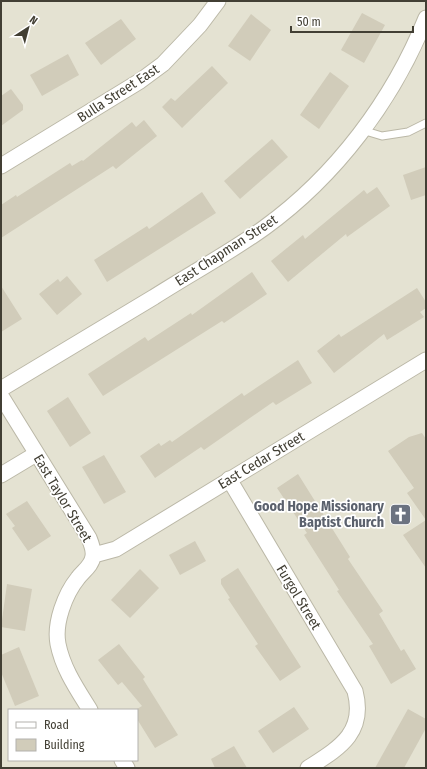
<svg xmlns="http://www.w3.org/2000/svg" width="427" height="769" font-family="'Fira Sans Condensed',sans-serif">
	<rect width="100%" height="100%" fill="#f1efe4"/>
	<path fill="#e4e2d2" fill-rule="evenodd" d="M1,1H426V768H1ZM9,710H137V760H9Z"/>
	<g fill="#d1ccba">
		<polygon points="362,13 385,25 364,63 341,50"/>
		<polygon points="251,14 271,30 250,61 228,46"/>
		<polygon points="121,19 136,39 101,65 85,43"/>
		<polygon points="68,54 79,75 42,96 30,75"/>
		<polygon points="212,66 228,83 182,128 162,107 171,98 175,101"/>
		<polygon points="330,72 349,86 319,129 300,115"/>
		<polygon points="11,89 23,105 23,110 1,126 1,96"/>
		<polygon points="144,120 157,136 116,169 113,166 1,238 1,205 16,195 17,197 70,163 72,166 82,160 83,161 132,122 136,127"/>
		<polygon points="272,139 288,157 240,199 224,181"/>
		<polygon points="426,167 426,195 411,200 403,175"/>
		<polygon points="377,187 390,206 347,237 346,234 288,282 271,261 303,235 305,239 364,190 367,194"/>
		<polygon points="202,192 216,213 107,282 94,260 147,226 149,229"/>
		<polygon points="252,272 267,294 224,323 222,321 103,396 88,374 145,337 148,341 191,313 192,315"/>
		<polygon points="67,276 82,294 57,315 39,294 58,279 60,282"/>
		<polygon points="1,286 22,319 1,332"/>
		<polygon points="417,288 426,302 426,308 420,312 424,317 387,340 384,334 334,373 317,351 339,334 341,337"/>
		<polygon points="298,360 312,383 276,405 273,402 204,450 201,447 155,478 140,456 159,443 161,446 170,440 172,442 242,393 244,396"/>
		<polygon points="68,397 91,433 70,447 47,411"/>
		<polygon points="422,433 426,439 426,568 403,535 426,520 407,493 414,488 388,451 409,437"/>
		<polygon points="104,455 126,492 104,504 82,467"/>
		<polygon points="298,474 350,557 348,559 383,611 379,614 401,651 404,649 416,669 391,684 369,646 373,644 337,591 339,590 304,535 307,533 277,488"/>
		<polygon points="27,501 51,536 28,551 12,528 15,526 6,514"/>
		<polygon points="195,541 206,561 180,575 169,555"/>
		<polygon points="238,568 301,667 280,681 255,646 258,644 228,599 230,598 221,584 221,579"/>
		<polygon points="140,569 159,588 130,618 111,600"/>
		<polygon points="7,584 32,589 25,631 1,627"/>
		<polygon points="119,644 145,677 143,679 178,735 155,748 137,719 137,709 142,706 122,682 118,685 98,660"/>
		<polygon points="19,647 39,696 15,706 1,672 1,655"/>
		<polygon points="294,707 309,729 273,753 258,731"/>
		<polygon points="408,709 426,719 426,728 404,768 375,768"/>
		<polygon points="234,746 247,768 215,768 211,759"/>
	</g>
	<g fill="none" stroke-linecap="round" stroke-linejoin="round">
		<defs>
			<polyline id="service" points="362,130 382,136 408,132 426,123"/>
			<g id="minor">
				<polyline points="1,166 140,81 163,64 200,25 218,1"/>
				<path d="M1,389C52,358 103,328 154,297C190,274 229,253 264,228C336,176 393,100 426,18"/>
				<path d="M1,396L89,538C91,543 94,550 93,556C92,566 83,571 78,578C65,594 54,623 58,644C63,669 77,689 90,710"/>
				<polyline points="1,475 36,454"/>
				<path d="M229,479L355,691C366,733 339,748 308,768"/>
				<polyline points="94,555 116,549 426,360"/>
				<polyline points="122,760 127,768"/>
			</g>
		</defs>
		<use href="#service" stroke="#bbb8a7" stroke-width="9"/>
		<use href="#minor" stroke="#bbb8a7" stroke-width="17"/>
		<use href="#service" stroke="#fff" stroke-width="7"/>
		<use href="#minor" stroke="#fff" stroke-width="15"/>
	</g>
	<defs>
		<symbol id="church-square" viewBox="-11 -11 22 22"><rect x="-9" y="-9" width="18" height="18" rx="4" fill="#6b7280" stroke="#fff"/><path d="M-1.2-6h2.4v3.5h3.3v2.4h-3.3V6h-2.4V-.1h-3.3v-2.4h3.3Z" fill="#fff"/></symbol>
	</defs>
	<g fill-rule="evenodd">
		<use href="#church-square" x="388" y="502" width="25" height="25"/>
	</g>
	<g text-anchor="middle" stroke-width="3.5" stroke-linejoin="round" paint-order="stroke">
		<g font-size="14" fill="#423f34" stroke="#fff">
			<text transform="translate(118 93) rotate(-33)" y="5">Bulla Street East</text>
			<text transform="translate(226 250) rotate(-33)" y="5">East Chapman Street</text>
			<text transform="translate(261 460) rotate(-31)" y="5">East Cedar Street</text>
			<text transform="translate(63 498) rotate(59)" y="5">East Taylor Street</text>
			<text transform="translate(299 597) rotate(59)" y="5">Furgol Street</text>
		</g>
		<g font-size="14" font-weight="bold" fill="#5b616d" stroke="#fff" text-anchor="end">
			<text x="384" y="511">Good Hope Missionary<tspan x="384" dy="16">Baptist Church</tspan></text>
		</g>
	</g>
	<rect width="427" height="769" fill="none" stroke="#423f34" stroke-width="4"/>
	<rect x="8" y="709" width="130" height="52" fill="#ffffff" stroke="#b3b2ae"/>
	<rect x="16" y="722" width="20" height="6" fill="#ffffff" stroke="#b3b2ae"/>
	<text x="44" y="729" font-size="12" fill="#423f34">Road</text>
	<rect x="16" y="739" width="20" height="12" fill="#d1ccba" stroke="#b3b2ae"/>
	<text x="44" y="749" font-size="12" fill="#423f34">Building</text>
	<g transform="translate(28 28) rotate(36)" stroke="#ffffff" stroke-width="3" paint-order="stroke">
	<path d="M0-3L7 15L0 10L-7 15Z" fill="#423f34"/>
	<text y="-6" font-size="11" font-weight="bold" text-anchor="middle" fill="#423f34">N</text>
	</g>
	<path d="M291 26v6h122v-6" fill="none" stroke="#423f34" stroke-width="2"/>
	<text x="297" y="26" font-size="12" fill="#423f34" stroke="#ffffff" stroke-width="3" paint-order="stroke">50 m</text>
</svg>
